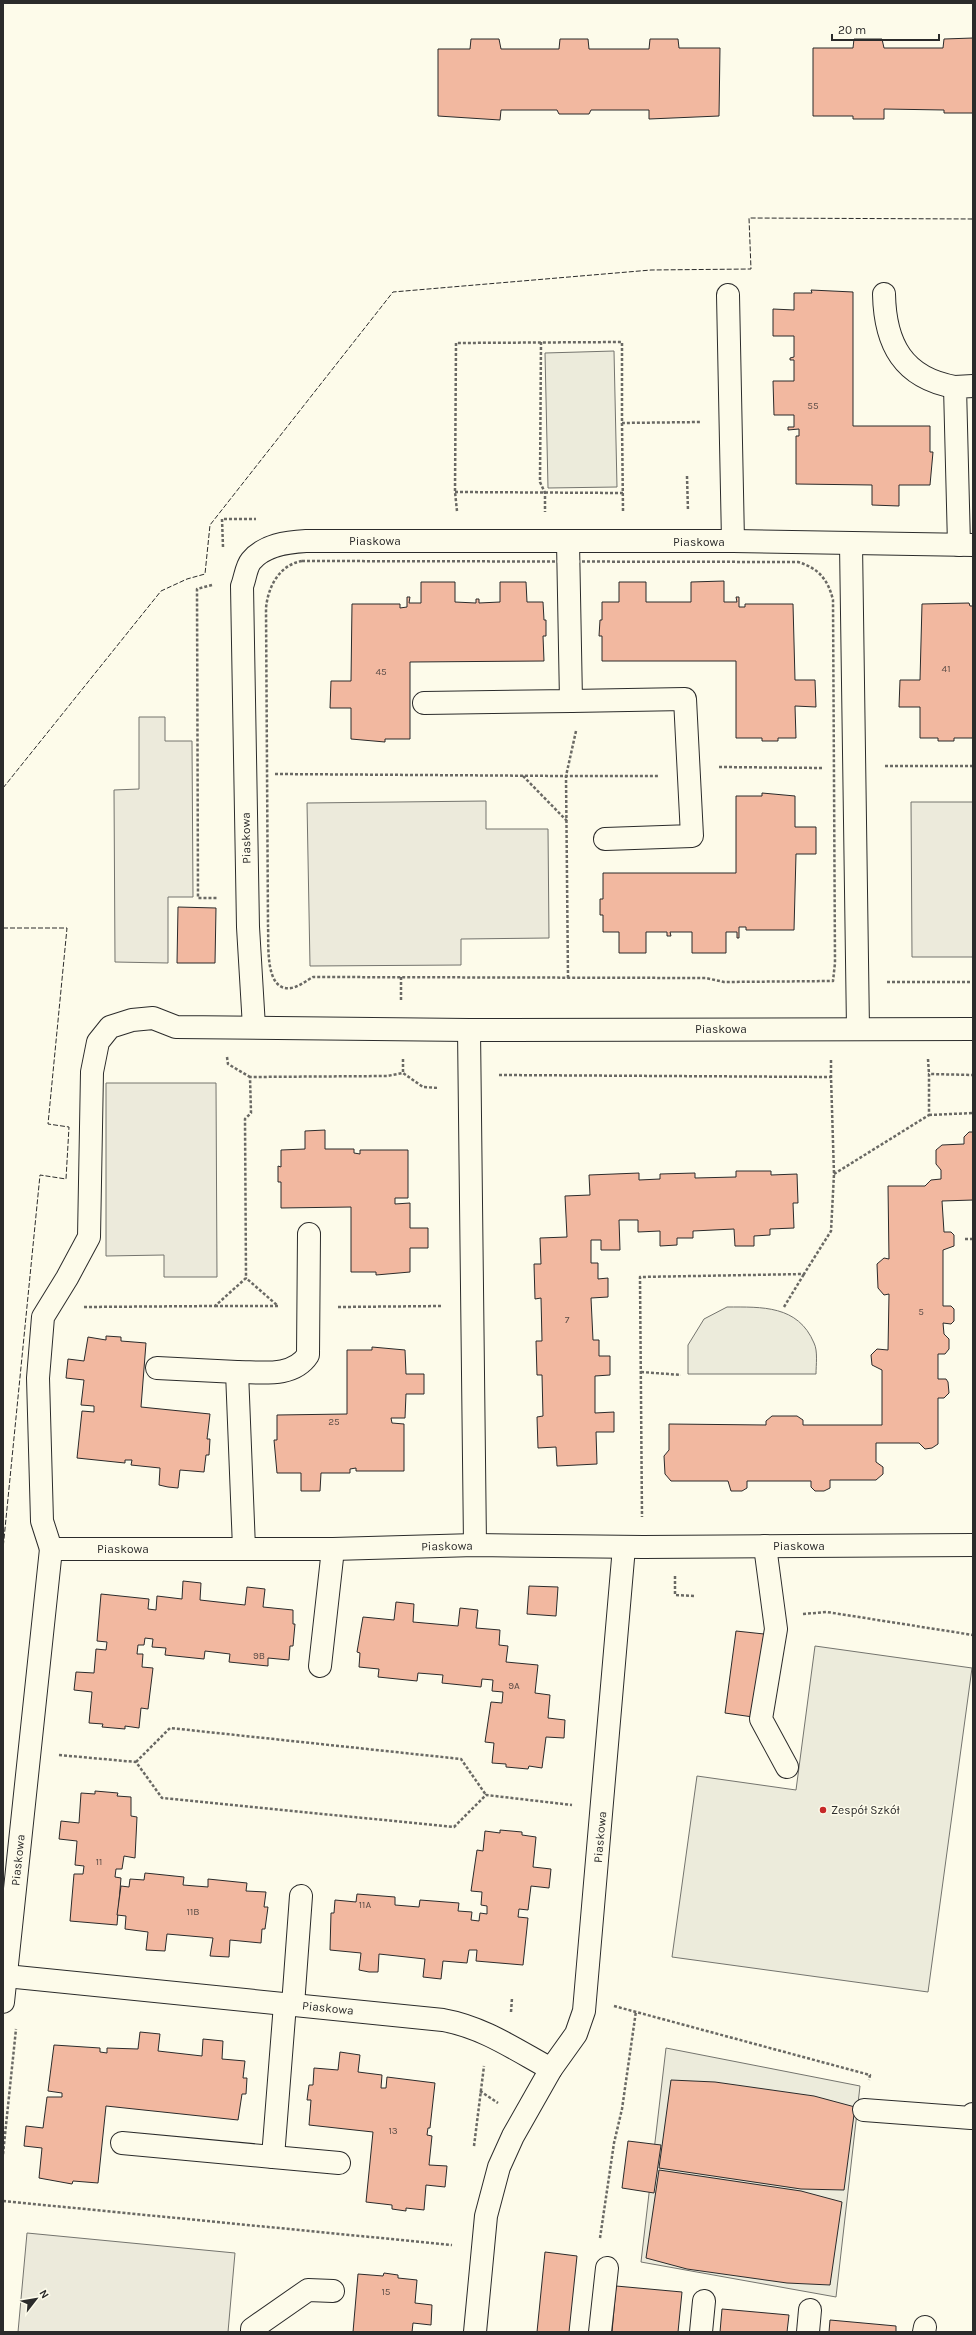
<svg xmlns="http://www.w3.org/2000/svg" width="976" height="2335" font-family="Karla,sans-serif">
	<rect width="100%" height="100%" fill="#fdfbea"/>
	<g fill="#ecebdb" stroke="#74746e">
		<polygon points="614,351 617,487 548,488 545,353"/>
		<path d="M727,1307C762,1307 798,1305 814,1343C818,1351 816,1365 816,1374H688V1345L704,1319Z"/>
		<polygon points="815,1646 972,1668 928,1992 672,1957 697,1776 796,1790"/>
		<polygon points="666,2048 860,2086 836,2297 641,2262"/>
	</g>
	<g fill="#eceadb" stroke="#74746e">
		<polygon points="139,717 165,717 165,741 192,741 193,897 168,897 168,963 115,962 114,790 139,789"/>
		<polygon points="486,801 486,829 548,829 549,938 461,939 461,965 310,966 307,803"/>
		<polygon points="911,802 973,802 973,957 912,957"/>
		<polygon points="106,1083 216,1083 217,1277 164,1277 164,1255 106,1256"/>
		<polygon points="27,2233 235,2253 228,2332 18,2332"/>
	</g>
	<g fill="#f2b8a0" stroke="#2b2b2b">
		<polygon points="973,38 973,113 944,113 944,110 884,109 884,119 853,119 853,116 813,116 813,48 853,48 854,39 882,39 884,48 943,48 944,39"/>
		<polygon points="471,39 499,39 501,49 559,49 560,39 588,39 589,49 649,49 650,39 678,39 679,48 720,48 719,116 649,119 649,110 591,110 589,114 559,114 557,110 501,110 500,120 438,116 438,49 470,49"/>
		<polygon points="811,290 853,292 853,426 930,426 930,452 933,452 930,485 899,485 899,506 872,505 872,485 796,484 796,436 799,436 799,429 788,430 788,427 794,427 794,415 774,415 773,381 794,381 794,360 790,360 790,358 794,357 794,336 773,336 773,309 794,310 794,293 812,293"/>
		<polygon points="724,581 724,602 737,602 736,597 739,597 739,607 745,607 745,604 793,604 795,680 815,680 816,707 795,706 796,738 778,738 778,741 762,741 762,738 736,738 736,661 602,661 602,636 599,636 600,620 602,620 602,602 619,602 619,582 646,582 646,602 691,602 691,582"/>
		<polygon points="421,582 455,582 455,602 476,603 476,599 479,599 479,603 500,602 500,582 526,582 527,602 543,602 544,620 546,620 546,636 543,636 544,661 410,662 410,739 385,739 385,742 351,739 351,708 330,708 331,681 351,681 352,604 400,604 400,608 407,607 407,597 410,597 409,603 421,603"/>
		<polygon points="969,603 970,606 973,606 973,738 954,738 954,741 938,741 938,738 920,738 920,707 899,707 900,680 920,680 922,604"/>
		<polygon points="762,793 795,796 795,827 816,827 816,854 796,854 794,930 746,930 746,927 739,927 739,938 737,938 737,932 726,932 726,953 692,953 692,932 670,932 671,936 667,936 667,932 646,932 646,953 619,953 619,932 603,932 603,915 600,915 600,899 603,899 603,873 736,873 736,796 762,796"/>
		<polygon points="178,907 216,908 215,963 177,963"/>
		<polygon points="325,1130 325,1149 354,1149 354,1153 360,1154 360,1150 408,1150 408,1198 395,1198 395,1204 410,1203 410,1228 428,1228 428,1248 410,1248 410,1272 376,1275 376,1272 351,1272 351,1207 281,1208 281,1182 278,1182 278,1166 281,1167 281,1150 305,1149 305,1131"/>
		<polygon points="969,1132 973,1132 973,1200 942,1201 944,1232 951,1232 954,1235 954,1246 943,1250 943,1306 951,1306 954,1309 954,1321 951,1324 943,1323 944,1334 949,1339 949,1349 945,1354 938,1354 938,1379 946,1379 948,1382 949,1393 944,1398 938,1398 938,1444 932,1448 925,1449 919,1443 876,1443 876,1462 883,1467 883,1474 876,1480 830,1480 830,1488 824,1491 815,1491 811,1487 811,1481 747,1481 747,1488 742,1491 731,1491 728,1481 671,1481 665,1474 664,1456 669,1450 669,1424 766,1425 766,1421 772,1416 797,1416 803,1420 803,1425 882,1425 882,1370 872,1365 871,1355 877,1349 888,1350 889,1294 884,1295 878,1288 877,1264 884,1258 889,1259 888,1186 925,1186 931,1180 941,1179 941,1170 936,1164 936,1150 942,1145 964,1144 964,1137"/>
		<polygon points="736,1171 771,1171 771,1175 797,1174 798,1203 793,1203 794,1228 770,1229 770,1235 754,1236 754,1246 735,1246 734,1229 693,1231 693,1238 677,1238 677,1245 660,1246 660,1231 638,1232 638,1220 619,1220 620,1250 601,1250 601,1240 591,1240 591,1263 598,1263 598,1279 608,1278 608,1297 591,1298 593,1340 599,1340 599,1356 610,1356 610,1375 595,1376 595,1413 614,1412 614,1432 596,1432 597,1464 557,1466 556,1447 538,1448 537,1417 543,1416 542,1375 537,1375 536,1341 542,1341 541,1298 535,1299 534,1264 541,1264 540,1238 567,1237 565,1196 590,1195 589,1175 639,1173 639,1180 660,1179 660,1174 695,1173 695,1178 736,1177"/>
		<polygon points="106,1336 121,1337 121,1341 146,1343 141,1407 210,1414 207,1439 210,1439 209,1455 206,1455 204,1472 180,1470 178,1488 168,1487 159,1485 160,1468 131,1465 132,1460 125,1460 125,1463 77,1458 82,1411 94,1412 94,1406 81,1405 84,1380 66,1378 68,1359 84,1361 88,1337 106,1340"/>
		<polygon points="372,1347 405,1350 406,1374 424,1374 424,1394 406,1394 405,1418 391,1418 392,1423 404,1424 404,1471 356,1471 356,1468 350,1469 350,1473 321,1473 320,1491 301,1491 301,1473 277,1473 274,1440 277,1440 277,1415 347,1414 347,1350 372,1350"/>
		<polygon points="183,1581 201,1583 200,1600 245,1605 247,1587 265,1589 263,1607 293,1610 293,1624 295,1624 293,1646 290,1646 289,1660 268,1658 268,1666 229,1662 230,1654 205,1651 204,1659 165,1655 166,1648 152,1647 153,1639 145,1638 144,1645 138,1645 137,1654 143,1654 142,1667 153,1668 148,1709 141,1708 139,1728 125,1726 125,1729 102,1727 103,1724 89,1723 92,1692 74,1690 76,1672 94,1673 96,1649 106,1650 107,1642 97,1641 101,1594 149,1599 148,1609 156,1610 157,1596 182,1599"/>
		<polygon points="529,1586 558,1587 556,1616 527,1614"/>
		<polygon points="396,1602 414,1604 413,1622 458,1626 460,1608 478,1610 476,1628 500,1630 499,1645 508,1646 506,1662 538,1665 535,1693 550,1695 548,1718 565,1720 564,1738 546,1737 542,1768 529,1766 528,1769 506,1767 506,1764 492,1763 494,1743 485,1742 491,1702 502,1703 503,1692 492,1691 493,1680 482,1679 481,1687 442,1683 443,1675 418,1673 417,1681 378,1677 379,1669 359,1667 360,1653 357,1652 363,1617 394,1620"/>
		<polygon points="736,1631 764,1634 753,1717 725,1713"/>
		<polygon points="95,1791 118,1793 117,1796 131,1797 131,1816 137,1817 135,1858 124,1856 122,1869 116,1869 115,1877 121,1878 117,1925 70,1921 74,1874 83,1874 84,1866 75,1865 77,1841 59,1839 61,1821 79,1823 81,1793 95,1794"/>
		<polygon points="500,1830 522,1832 522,1835 536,1837 533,1867 551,1869 549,1888 531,1886 528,1910 519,1909 518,1917 528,1918 523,1965 476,1961 477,1950 469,1950 467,1963 443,1961 441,1979 423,1977 425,1959 379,1954 378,1972 369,1972 359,1970 361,1953 330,1950 331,1913 334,1913 335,1900 356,1902 357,1894 395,1897 395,1905 419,1907 420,1900 459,1903 458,1911 472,1912 471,1920 479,1921 480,1913 487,1914 487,1906 481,1905 482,1892 471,1891 477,1850 483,1851 485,1831 500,1833"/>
		<polygon points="145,1873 184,1877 183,1885 208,1887 208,1879 247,1883 246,1891 266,1892 264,1907 268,1907 265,1929 262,1929 261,1943 230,1940 229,1957 210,1956 213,1938 167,1934 165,1951 146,1950 148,1932 125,1929 126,1916 117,1915 121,1886 129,1887 130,1879 144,1880"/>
		<polygon points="140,2032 160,2034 158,2051 202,2056 203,2039 223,2041 222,2059 245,2061 243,2078 247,2078 246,2094 242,2094 238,2120 106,2106 98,2183 73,2181 72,2184 39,2178 42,2148 24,2146 26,2126 43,2128 47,2097 62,2097 62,2093 48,2091 54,2045 100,2048 100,2052 107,2053 107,2048 138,2049"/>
		<polygon points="340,2052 360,2055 358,2072 382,2075 381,2088 386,2088 387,2077 435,2083 430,2128 428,2128 427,2135 432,2136 429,2165 447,2166 445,2187 426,2185 424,2210 406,2208 406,2211 392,2209 392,2205 366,2202 373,2132 309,2125 311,2100 307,2100 309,2085 313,2085 314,2068 338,2070"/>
		<polygon points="671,2080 715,2082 814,2096 855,2107 844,2190 801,2189 659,2168"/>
		<polygon points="628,2141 661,2145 654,2193 622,2188"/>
		<polygon points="659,2170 801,2191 842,2202 830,2285 787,2283 687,2269 646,2258"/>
		<polygon points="545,2252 577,2256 569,2332 537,2332"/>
		<polygon points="384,2273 398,2275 398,2278 417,2280 415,2303 432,2305 431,2325 413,2323 412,2332 353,2332 358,2274 383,2276"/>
		<polygon points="616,2286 682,2292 678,2332 612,2332"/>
		<polygon points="722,2309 789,2315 787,2332 720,2332"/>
		<polygon points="830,2320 896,2326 896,2332 829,2332"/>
	</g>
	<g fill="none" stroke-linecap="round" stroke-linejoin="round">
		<defs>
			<g id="minor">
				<path d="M884,294C885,344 903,378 955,387"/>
				<polyline points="728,295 733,541"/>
				<polyline points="851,544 858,1029"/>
				<polyline points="959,545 955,387 973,386"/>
				<polyline points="571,701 685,699 692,836 605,839"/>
				<polyline points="424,703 571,701 568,542"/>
				<path d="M254,1027L248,927L242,586C245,579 246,567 251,561C264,545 287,542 306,541H733L973,545"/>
				<polyline points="469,1030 475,1545"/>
				<polyline points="157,1368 237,1372 244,1548"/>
				<path d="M237,1372C261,1372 293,1378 308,1355L309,1234"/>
				<polyline points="765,1546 776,1629 761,1719 787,1767"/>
				<polyline points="51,1549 42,1521 38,1378 43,1317 67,1278 89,1237 92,1072 98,1042 110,1027 132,1020 153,1018 176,1027 469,1030 973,1029"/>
				<polyline points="320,1666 333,1549"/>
				<path d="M6,1976L443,2020C483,2027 516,2050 551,2069"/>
				<polyline points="3,2002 51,1549 333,1549 475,1545 643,1547 973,1545"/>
				<polyline points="293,2005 301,1896"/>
				<polyline points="864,2110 971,2118 973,2114"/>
				<polyline points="122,2143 273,2157 285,2004"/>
				<polyline points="273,2157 339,2163"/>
				<polyline points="252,2332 252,2329 308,2290 333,2291"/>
				<polyline points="475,2332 486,2216 499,2167 513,2136 551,2069 576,2034 584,2011 624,1547"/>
				<polyline points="600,2332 607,2268"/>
				<polyline points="701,2332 704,2301"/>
				<polyline points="808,2332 810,2310"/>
				<polyline points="924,2332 925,2327"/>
			</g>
		</defs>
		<use href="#minor" stroke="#2b2b2b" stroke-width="24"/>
		<g stroke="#6a6964" stroke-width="2.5" stroke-dasharray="3 2" stroke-linecap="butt">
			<polyline points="541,342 540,482 545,493 545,512"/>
			<polyline points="622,423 623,511"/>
			<polyline points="687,476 688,511"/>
			<polyline points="455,492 623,493"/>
			<polyline points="457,511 455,492 456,343 622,342 622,423 700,422"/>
			<polyline points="223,547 222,519 256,519"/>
			<path d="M302,561L798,562C818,568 828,579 833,600L835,963L833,981L724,982L706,978L313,977C307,980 299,987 291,988C264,992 269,943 268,926L266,608C268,587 279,565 302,561Z"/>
			<polyline points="212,585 197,589 198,898 218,898"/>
			<polyline points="576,731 566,776 659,776"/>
			<polyline points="885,766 973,766"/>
			<polyline points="719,767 824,768"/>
			<polyline points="275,774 566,776 568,978"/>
			<polyline points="523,776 567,821"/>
			<polyline points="401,977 401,1000"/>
			<polyline points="887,982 973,982"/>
			<polyline points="227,1057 228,1064 250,1077"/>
			<polyline points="403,1059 403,1073"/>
			<polyline points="928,1059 929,1074"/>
			<polyline points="831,1060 831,1077"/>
			<polyline points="499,1075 831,1077 834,1174 831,1231 804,1274 640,1277 642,1517"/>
			<polyline points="929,1115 973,1113"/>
			<polyline points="834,1174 929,1115 929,1074 973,1075"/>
			<polyline points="965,1239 973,1239"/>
			<polyline points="215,1306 278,1306 246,1278"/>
			<polyline points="84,1307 215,1306 246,1278 245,1119 251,1113 250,1077 387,1076 403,1073 423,1087 439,1088"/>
			<polyline points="338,1307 443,1306"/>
			<polyline points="784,1307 804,1274"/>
			<polyline points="641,1372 681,1375"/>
			<polyline points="675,1576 675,1595 694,1596"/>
			<polyline points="803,1614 827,1612 973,1635"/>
			<polyline points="59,1755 136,1762 162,1798 454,1827 486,1795 572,1805"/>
			<polyline points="136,1762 170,1728 461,1759 486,1795"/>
			<polyline points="614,2006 870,2075 869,2080"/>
			<polyline points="511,2012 512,1998"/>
			<polyline points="480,2091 498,2103"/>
			<polyline points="474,2146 484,2066"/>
			<polyline points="3,2154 16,2029"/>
			<polyline points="3,2201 452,2245"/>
			<polyline points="600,2238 614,2143 622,2109 636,2011"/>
		</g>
		<use href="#minor" stroke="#fdfbea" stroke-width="22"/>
		<g stroke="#2b2b2b" stroke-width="1" stroke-dasharray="5 2" stroke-linecap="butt">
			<polyline points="3,788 161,591 187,579 205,574 210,525 393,292 651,270 751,269 749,218 973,219"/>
			<polyline points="3,928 67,928 48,1124 69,1127 66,1179 40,1175 3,1549"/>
		</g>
	</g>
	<circle fill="#c62828" stroke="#fdfbea" stroke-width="1.5" cx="823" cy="1810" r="4"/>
	<g text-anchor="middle" stroke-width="3" stroke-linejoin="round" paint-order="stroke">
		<g font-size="10" fill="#5d4e48">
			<text x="813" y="409">55</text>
			<text x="946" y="672">41</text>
			<text x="381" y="675">45</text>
			<text x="921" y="1315">5</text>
			<text x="567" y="1323">7</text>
			<text x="334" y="1425">25</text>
			<text x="259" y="1659">9B</text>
			<text x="514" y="1689">9A</text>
			<text x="99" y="1865">11</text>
			<text x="365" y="1908">11A</text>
			<text x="193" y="1915">11B</text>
			<text x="393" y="2134">13</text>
			<text x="386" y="2295">15</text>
		</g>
		<g font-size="12" fill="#2b2b2b" stroke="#fdfbea">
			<text x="375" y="545">Piaskowa</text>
			<text x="699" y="546">Piaskowa</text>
			<text transform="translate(246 838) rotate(-91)" y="4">Piaskowa</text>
			<text x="721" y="1033">Piaskowa</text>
			<text transform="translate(447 1546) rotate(-1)" y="4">Piaskowa</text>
			<text x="799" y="1550">Piaskowa</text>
			<text x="123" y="1553">Piaskowa</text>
			<text transform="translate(600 1837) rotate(-85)" y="4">Piaskowa</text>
			<text transform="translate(18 1860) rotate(-84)" y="4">Piaskowa</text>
			<text transform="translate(328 2008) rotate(6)" y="4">Piaskowa</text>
		</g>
		<g font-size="12" fill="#2b2b2b" stroke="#fdfbea" text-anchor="start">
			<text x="831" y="1814">Zespół Szkół</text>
		</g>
	</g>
	<rect width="976" height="2335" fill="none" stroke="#2b2b2b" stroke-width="8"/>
	<g transform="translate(36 2299) rotate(59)" stroke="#fdfbea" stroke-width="3" paint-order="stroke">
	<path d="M0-3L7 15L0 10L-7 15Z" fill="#2b2b2b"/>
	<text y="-6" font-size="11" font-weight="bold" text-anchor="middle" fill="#2b2b2b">N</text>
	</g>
	<path d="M832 34v6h107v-6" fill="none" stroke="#2b2b2b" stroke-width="2"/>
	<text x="838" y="34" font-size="12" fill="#2b2b2b" stroke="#fdfbea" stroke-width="3" paint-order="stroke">20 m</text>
</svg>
